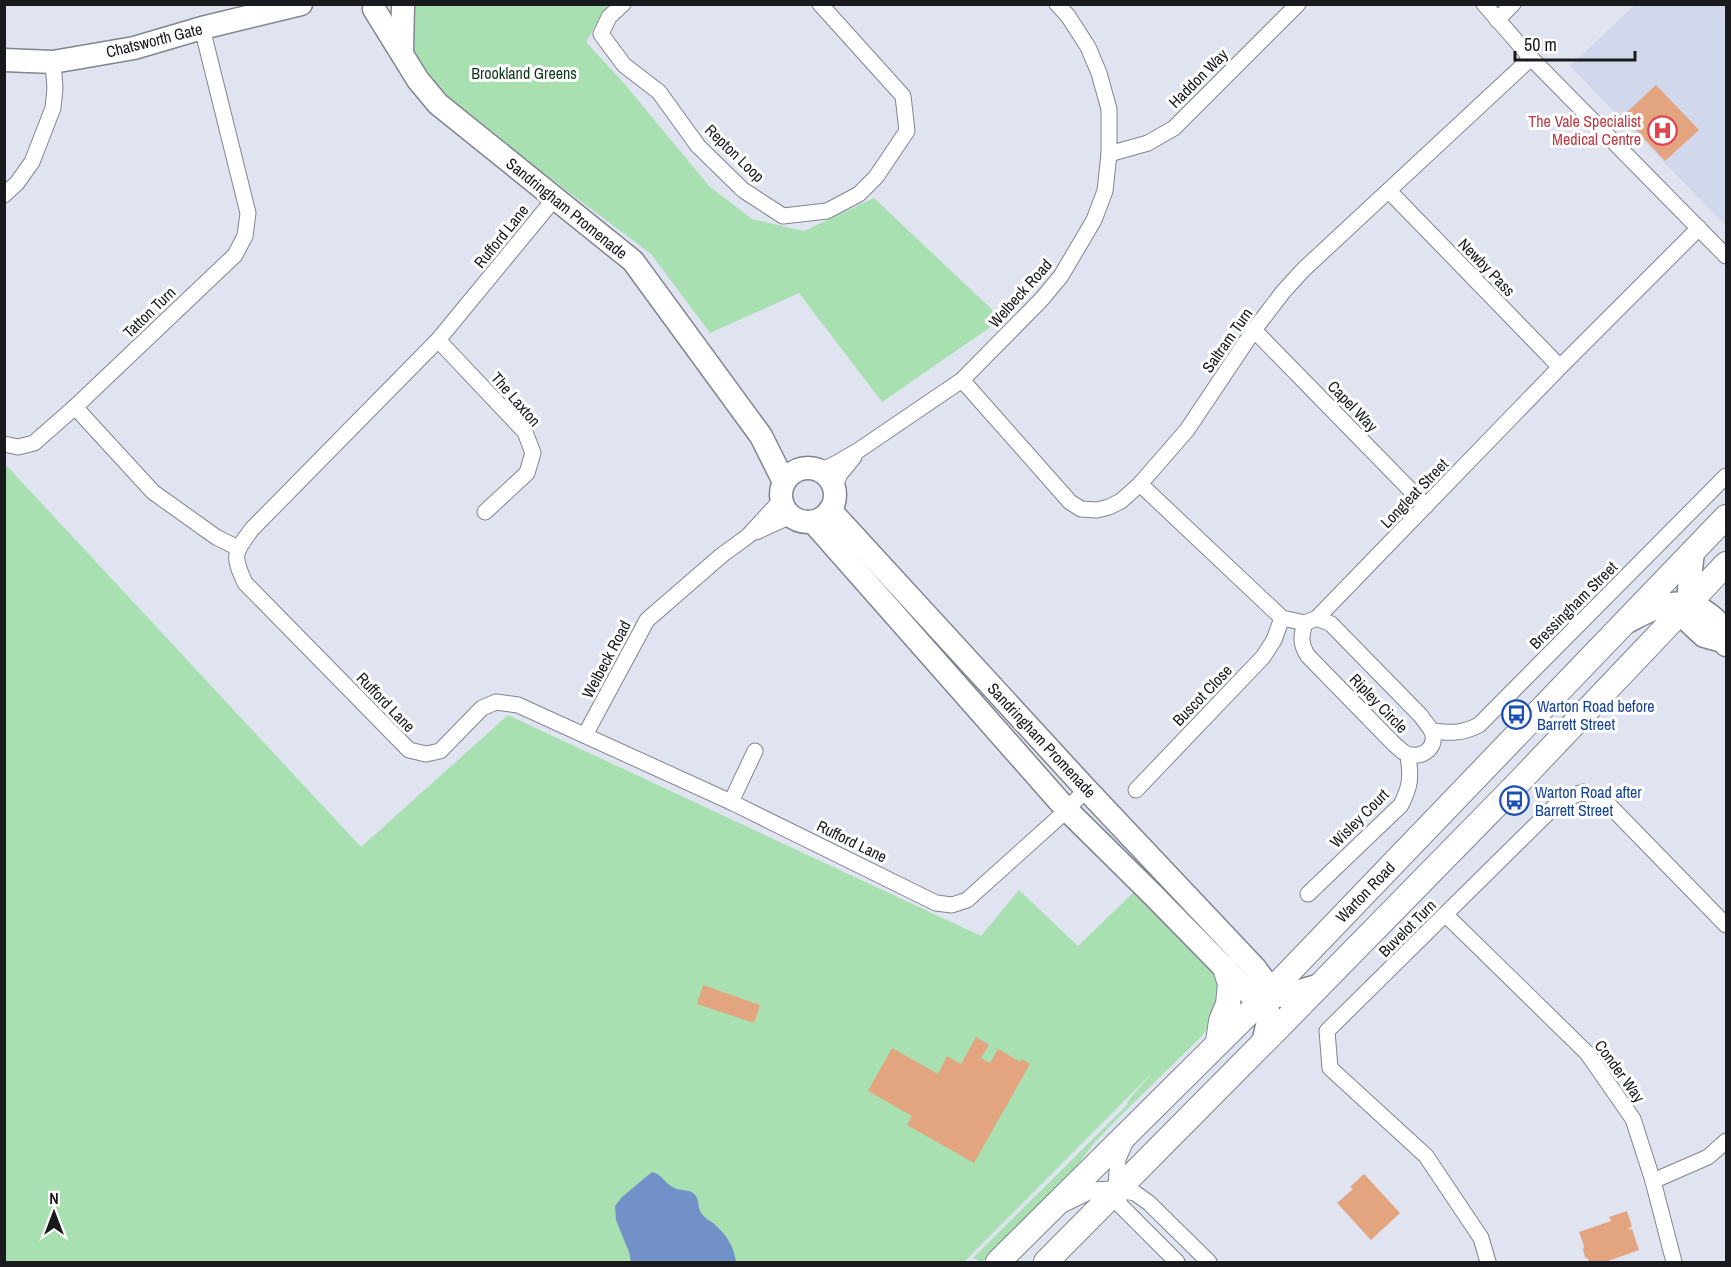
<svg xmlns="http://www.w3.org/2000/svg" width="1731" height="1267" font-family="'Archivo Narrow',sans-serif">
	<rect width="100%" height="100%" fill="#e0e4f0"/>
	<polygon fill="#d2d8eb" points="1635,5 1726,5 1726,226 1570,66"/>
	<g fill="#a8e0b1">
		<polygon points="409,5 608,5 586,42 622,81 710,187 752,219 804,231 874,198 1002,319 882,402 799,293 710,333 651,254 452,104 407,52"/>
		<polygon points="5,464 361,847 508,715 981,936 1019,890 1078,946 1138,888 1222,982 1210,1024 1202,1036 1117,1119 1095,1142 1068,1177 982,1262 973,1258 1128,1104 1127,1102 1153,1072 964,1262 5,1262"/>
	</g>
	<path fill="#7191c8" d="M652,1172C663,1174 665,1185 675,1188C680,1191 688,1189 693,1193C701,1199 696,1207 702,1214C705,1218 709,1220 713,1223C726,1234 734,1246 736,1262H631L629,1252L616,1220L615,1206L622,1197Z"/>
	<g fill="#e3a480">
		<polygon points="1656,85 1699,130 1665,161 1627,120 1629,117 1625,114"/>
		<polygon points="703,985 760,1005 754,1023 697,1004"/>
		<polygon points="976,1037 989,1045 981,1058 990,1063 998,1049 1020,1062 1021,1059 1030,1064 974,1163 907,1125 912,1116 868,1091 892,1048 938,1074 947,1056 961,1064"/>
		<polygon points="1364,1174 1400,1213 1371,1240 1337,1203 1353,1189 1350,1187"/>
		<polygon points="1627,1211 1632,1227 1629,1228 1629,1230 1632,1229 1639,1250 1605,1262 1589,1262 1588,1259 1585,1257 1583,1250 1584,1246 1579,1232 1611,1221 1609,1217"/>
	</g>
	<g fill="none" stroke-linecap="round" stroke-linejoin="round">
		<defs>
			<g id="street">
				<polyline points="623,4 609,17 601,34 624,65 659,92 698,146 743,190 783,216 827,211 859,194 876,177 907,131 903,96 820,4"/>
				<polyline points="1484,4 1531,58 1726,256"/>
				<polyline points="1497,20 1513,4"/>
				<polyline points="1109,154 1148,143 1174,128 1298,4"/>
				<polyline points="1389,191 1560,367"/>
				<polyline points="4,195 17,183 32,162 53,108 55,88 53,62"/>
				<path d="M555,198L438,340L252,529C234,553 232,555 245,583L409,750L426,754L440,751L482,708L496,702L518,705L731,802L936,903L952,905L967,900L1067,810L1086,789"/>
				<polyline points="1254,330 1426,506"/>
				<polyline points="438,340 525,432 533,453 527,473 485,512"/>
				<polyline points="962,380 1070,502 1081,509 1097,510 1109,507 1121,501 1140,484 1187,430 1254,330 1283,292 1303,270 1531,58"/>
				<polyline points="75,407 153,492 216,537 238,548"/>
				<polyline points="4,444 18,447 34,443 75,407 235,255 245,236 248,213 202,28"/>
				<polyline points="819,471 833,465 859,450 962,380 1041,300 1061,276 1094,220 1105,191 1109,154 1109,109 1099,73 1088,47 1068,16 1057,4"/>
				<polyline points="1140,484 1282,618 1305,623 1317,618 1560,367 1699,228"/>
				<polyline points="834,488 840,474 854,457"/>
				<polyline points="756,532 791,516"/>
				<path d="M1305,623C1301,636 1300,644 1308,656L1395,745C1400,749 1405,755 1411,755C1425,757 1437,746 1432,732C1430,727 1424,721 1421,716L1331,624L1317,618"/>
				<path d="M1432,731C1451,733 1461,734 1479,725L1726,476"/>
				<polyline points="585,735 647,620 722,555 748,536 781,500"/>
				<polyline points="1136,790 1263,657 1274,640 1282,618"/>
				<polyline points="731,802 755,751"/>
				<path d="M1308,894L1401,805C1411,785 1411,777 1408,755"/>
				<polyline points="1446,915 1587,1053 1633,1119 1653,1181 1674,1262"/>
				<polyline points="1126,1141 1118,1159 1116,1186 1120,1205 1177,1262"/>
				<polyline points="1653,1181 1708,1157 1726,1141"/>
				<polyline points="1064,1204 1093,1190 1112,1189 1135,1193 1149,1203 1209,1262"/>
				<polyline points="1488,1262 1481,1238 1426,1156 1330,1068 1327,1031 1560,801 1583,792 1609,805 1726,925"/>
			</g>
			<g id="secondary">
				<polyline points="374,9 418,80 438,104 633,261 761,436 784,482"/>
				<polyline points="402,51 403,4"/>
				<polyline points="4,60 53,62 134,48 202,28 301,4"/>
				<circle cx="808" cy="495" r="27"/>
				<polyline points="830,510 1086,789 1255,968 1263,979 1269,1017 1263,1043"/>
				<polyline points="813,522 1067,810 1154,896 1252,996 1283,996 1320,985"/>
				<polyline points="1693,551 1689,589 1689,622 1704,636 1722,641 1726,645"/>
				<path d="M1629,621C1652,608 1684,593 1707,613C1711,616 1716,619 1718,623C1720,628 1721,636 1722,641"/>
			</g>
			<g id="primary">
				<polyline points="1218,1042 1221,1021 1228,1004 1230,984 1225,968"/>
				<polyline points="998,1262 1266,996 1726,517"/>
				<polyline points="1046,1262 1280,1026 1519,782 1726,564"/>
			</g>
		</defs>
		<use href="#street" stroke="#81858f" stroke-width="17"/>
		<use href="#secondary" stroke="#81858f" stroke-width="25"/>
		<use href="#primary" stroke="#81858f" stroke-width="26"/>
		<use href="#street" stroke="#fff" stroke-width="15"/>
		<use href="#secondary" stroke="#fff" stroke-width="22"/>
		<use href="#primary" stroke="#fff" stroke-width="24"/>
	</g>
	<defs>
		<symbol id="hospital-ring" viewBox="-11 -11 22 22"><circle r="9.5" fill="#fff" stroke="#e0444e" stroke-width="1.5"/><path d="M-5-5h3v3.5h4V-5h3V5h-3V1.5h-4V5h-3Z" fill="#e0444e"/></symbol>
		<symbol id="bus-ring" viewBox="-11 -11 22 22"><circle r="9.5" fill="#fff" stroke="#1a4fb4" stroke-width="1.5"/><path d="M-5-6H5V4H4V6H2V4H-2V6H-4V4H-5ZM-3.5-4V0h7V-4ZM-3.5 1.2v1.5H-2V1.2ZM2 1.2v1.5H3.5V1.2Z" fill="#1a4fb4"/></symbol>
	</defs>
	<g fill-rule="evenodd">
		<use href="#hospital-ring" x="1646" y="114" width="33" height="33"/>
		<use href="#bus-ring" x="1500" y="698" width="33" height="33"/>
		<use href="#bus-ring" x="1498" y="784" width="33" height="33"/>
	</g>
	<g text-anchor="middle" stroke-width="6" stroke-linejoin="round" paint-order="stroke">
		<g font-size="16" fill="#191a1e" stroke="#fff">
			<text transform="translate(154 40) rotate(-14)" y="6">Chatsworth Gate</text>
			<text transform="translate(1198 78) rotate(-45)" y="6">Haddon Way</text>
			<text transform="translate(735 153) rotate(44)" y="6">Repton Loop</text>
			<text transform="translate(567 208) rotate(39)" y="6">Sandringham Promenade</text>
			<text transform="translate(501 236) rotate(-51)" y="6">Rufford Lane</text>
			<text transform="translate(1487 267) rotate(46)" y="6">Newby Pass</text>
			<text transform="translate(1020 293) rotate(-48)" y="6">Welbeck Road</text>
			<text transform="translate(149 312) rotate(-44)" y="6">Tatton Turn</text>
			<text transform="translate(1227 340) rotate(-55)" y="6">Saltram Turn</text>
			<text transform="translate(516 399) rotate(49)" y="6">The Laxton</text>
			<text transform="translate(1353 406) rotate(46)" y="6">Capel Way</text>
			<text transform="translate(1414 493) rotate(-46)" y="6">Longleat Street</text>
			<text transform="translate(1573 605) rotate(-45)" y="6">Bressingham Street</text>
			<text transform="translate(606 659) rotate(-62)" y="6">Welbeck Road</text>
			<text transform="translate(1202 695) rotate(-46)" y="6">Buscot Close</text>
			<text transform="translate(386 702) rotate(46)" y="6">Rufford Lane</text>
			<text transform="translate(1379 703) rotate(46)" y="6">Ripley Circle</text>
			<text transform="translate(1042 740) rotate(47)" y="6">Sandringham Promenade</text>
			<text transform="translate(1359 818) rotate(-45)" y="6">Wisley Court</text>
			<text transform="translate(852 841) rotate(26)" y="6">Rufford Lane</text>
			<text transform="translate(1365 892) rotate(-46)" y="6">Warton Road</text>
			<text transform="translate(1407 928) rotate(-45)" y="6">Buvelot Turn</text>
			<text transform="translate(1620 1071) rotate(54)" y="6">Conder Way</text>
		</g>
		<g font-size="16" fill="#103a1b" stroke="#fff">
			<text x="524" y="79">Brookland Greens</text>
		</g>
		<g font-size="16" fill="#be3a42" stroke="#fff" text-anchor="end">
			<text x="1641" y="127">The Vale Specialist<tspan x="1641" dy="18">Medical Centre</tspan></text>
		</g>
		<g font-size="16" fill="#164399" stroke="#fff" text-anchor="start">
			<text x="1537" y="712">Warton Road before<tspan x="1537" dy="18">Barrett Street</tspan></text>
			<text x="1535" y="798">Warton Road after<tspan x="1535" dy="18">Barrett Street</tspan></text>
		</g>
	</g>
	<rect width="1731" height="1267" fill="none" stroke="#191a1e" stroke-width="12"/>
	<g transform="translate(54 1213)" stroke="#ffffff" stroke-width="4.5" paint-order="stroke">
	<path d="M0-4.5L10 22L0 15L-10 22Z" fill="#191a1e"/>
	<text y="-9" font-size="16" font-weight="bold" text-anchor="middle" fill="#191a1e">N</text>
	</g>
	<path d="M1515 51v9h120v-9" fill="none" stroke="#191a1e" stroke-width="3"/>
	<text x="1524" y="51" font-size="18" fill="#191a1e" stroke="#ffffff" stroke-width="4.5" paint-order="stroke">50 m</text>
</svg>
